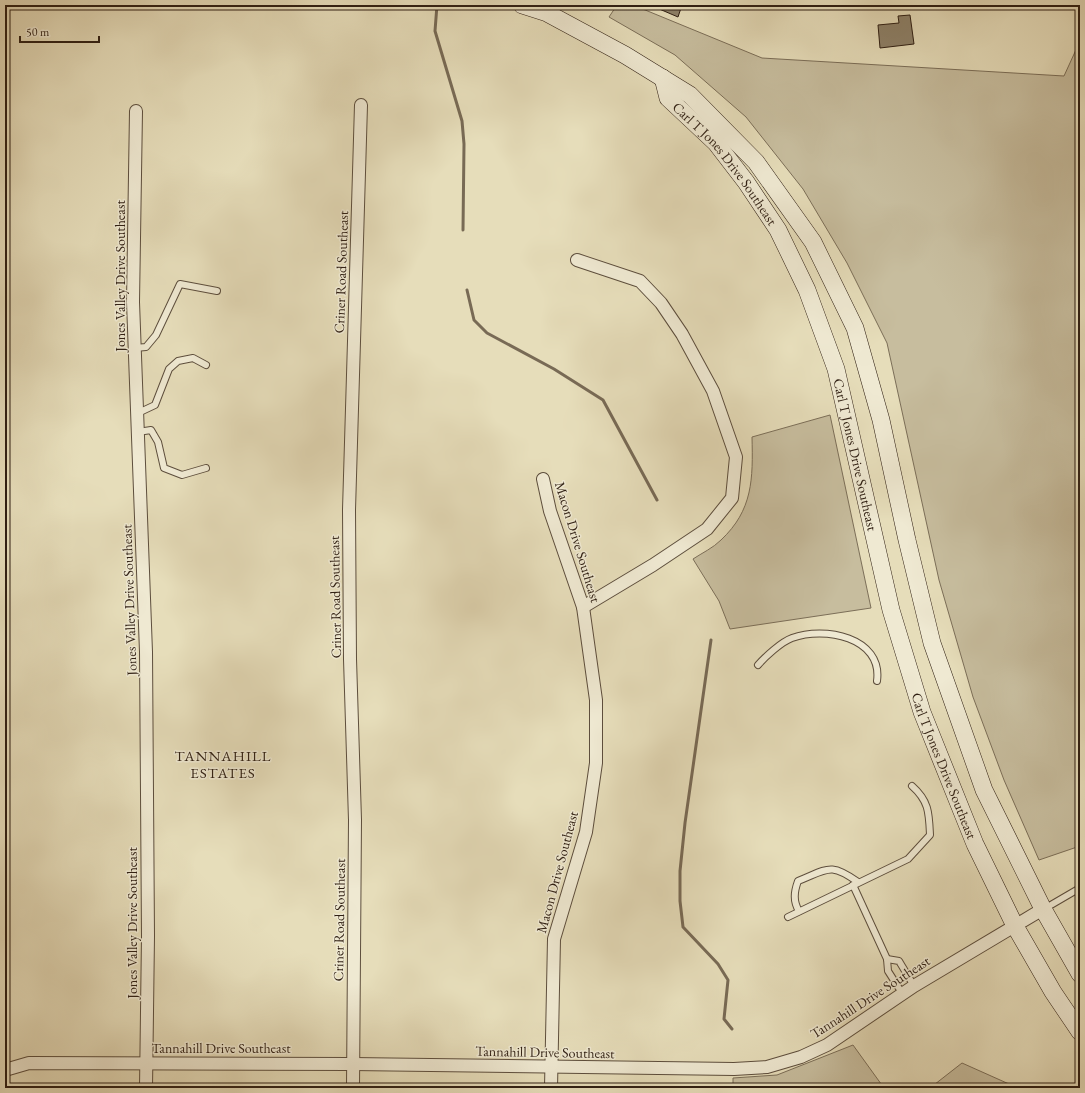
<svg xmlns="http://www.w3.org/2000/svg" width="1085" height="1093" font-family="'EB Garamond',serif">
	<rect width="100%" height="100%" fill="#e6ddba"/>
	<filter id="stains"><feTurbulence type="fractalNoise" baseFrequency=".005" numOctaves="4"/><feColorMatrix values="0 0 0 0 .2 0 0 0 0 .09 0 0 0 0 .02 0 0 0 .5 -.17"/></filter>
	<radialGradient id="worn" r=".72"><stop offset=".6" stop-color="#630" stop-opacity="0"/><stop offset="1" stop-color="#630" stop-opacity=".3"/></radialGradient>
	<g fill="#c7bd9e" stroke="#7b6e58">
		<polygon points="617,5 633,5 762,58 1064,76 1080,41 1080,846 1039,860 1004,780 973,697 939,580 887,343 847,263 803,189 746,117 675,55 609,17"/>
		<path d="M830,415L871,608L730,629L719,601L693,559C702,553 713,548 721,540C753,510 753,479 752,437Z"/>
		<polygon points="853,1045 884,1088 733,1088 733,1078 777,1075"/>
		<polygon points="962,1063 1018,1088 930,1088"/>
	</g>
	<g fill="none" stroke-linecap="round" stroke-linejoin="round">
		<g stroke="#786a55" stroke-width="3">
			<polyline points="437,5 435,31 462,121 464,144 463,230"/>
			<polyline points="467,290 474,320 487,333 554,369 603,400 657,500"/>
			<polyline points="711,640 685,823 680,871 680,901 683,927 718,964 728,980 724,1019 732,1029"/>
		</g>
	</g>
	<g fill="#8e826a" stroke="#2f1f13">
		<polygon points="650,5 682,5 678,17"/>
		<polygon points="910,15 914,44 880,48 878,25 899,23 898,16"/>
	</g>
	<g fill="none" stroke-linecap="round" stroke-linejoin="round">
		<defs>
			<g id="service">
				<polyline points="135,348 146,347 156,335 180,284 217,291"/>
				<polyline points="138,413 155,405 169,369 178,361 193,358 206,365"/>
				<polyline points="138,432 151,430 158,442 164,468 182,475 206,468"/>
				<path d="M758,665C765,657 781,642 792,638C824,626 883,637 877,681"/>
				<polyline points="853,885 887,959 888,971 902,993"/>
				<polyline points="1044,909 1080,888"/>
				<path d="M799,911C793,901 794,892 798,881C828,869 830,862 858,882"/>
				<path d="M788,917L908,859L930,835C929,813 929,801 912,786"/>
				<polyline points="887,959 899,961 914,986"/>
			</g>
			<g id="minor">
				<polyline points="136,111 133,302 146,652 148,936 146,1088"/>
				<polyline points="577,260 640,281 661,303 682,334 713,391 736,457 732,498 707,529 653,565 583,607"/>
				<polyline points="543,479 550,511 583,607 596,700 596,763 586,832 554,939 551,1088"/>
				<polyline points="5,1070 29,1063 352,1064 734,1069 767,1067 801,1057 827,1045 914,986 1043,909"/>
				<polyline points="353,1088 355,820 350,659 349,510 361,105"/>
			</g>
			<g id="secondary">
				<polyline points="522,5 547,13 625,55 690,95 756,162 813,242 855,328 881,420 907,540 932,643 984,790 1043,909 1080,974"/>
				<path id="s1" d="M663,78L668,98L716,143L746,182L778,230L807,290L836,369L891,610L922,712L975,844L1015,926L1053,992L1080,1032"/>
			</g>
		</defs>
		<use href="#service" stroke="#5d4e3d" stroke-width="8"/>
		<use href="#minor" stroke="#5d4e3d" stroke-width="14"/>
		<use href="#secondary" stroke="#2f1f13" stroke-width="18"/>
		<use href="#service" stroke="#efe9d2" stroke-width="6"/>
		<use href="#minor" stroke="#efe9d2" stroke-width="12"/>
		<use href="#secondary" stroke="#efe9d2" stroke-width="17"/>
	</g>
	<g text-anchor="middle" stroke-width="3" stroke-linejoin="round" paint-order="stroke">
		<g font-size="14" fill="#2f1f13" stroke="#efe9d2">
			<text dy="5" stroke="none"><textPath href="#s1" startOffset="108">Carl T Jones Drive Southeast</textPath></text>
			<text transform="translate(341 272) rotate(-88)" y="5">Criner Road Southeast</text>
			<text transform="translate(120 276) rotate(-90)" y="5">Jones Valley Drive Southeast</text>
			<text dy="5" stroke="none"><textPath href="#s1" startOffset="432">Carl T Jones Drive Southeast</textPath></text>
			<text transform="translate(578 542) rotate(73)" y="5">Macon Drive Southeast</text>
			<text transform="translate(335 597) rotate(-91)" y="5">Criner Road Southeast</text>
			<text transform="translate(129 600) rotate(-92)" y="5">Jones Valley Drive Southeast</text>
			<text dy="5" stroke="none"><textPath href="#s1" startOffset="756">Carl T Jones Drive Southeast</textPath></text>
			<text transform="translate(557 872) rotate(-75)" y="5">Macon Drive Southeast</text>
			<text transform="translate(339 920) rotate(-89)" y="5">Criner Road Southeast</text>
			<text transform="translate(132 923) rotate(-90)" y="5">Jones Valley Drive Southeast</text>
			<text transform="translate(870 997) rotate(-33)" y="5">Tannahill Drive Southeast</text>
			<text x="221" y="1053">Tannahill Drive Southeast</text>
			<text transform="translate(545 1052) rotate(1)" y="5">Tannahill Drive Southeast</text>
		</g>
		<g font-size="15" letter-spacing="1" fill="#2f1f13" stroke="#efe9d2">
			<text x="223" y="761">TANNAHILL<tspan x="223" dy="17">ESTATES</tspan></text>
		</g>
	</g>
	<rect width="1085" height="1093" fill="none" stroke="#e6ddba" stroke-width="20"/>
	<rect x="6" y="6" width="1073" height="1081" fill="none" stroke="#2f1f13" stroke-width="2"/>
	<rect x="10" y="10" width="1065" height="1073" fill="none" stroke="#2f1f13"/>
	<path d="M20 36v6h79v-6" fill="none" stroke="#2f1f13" stroke-width="2"/>
	<text x="26" y="36" font-size="12" fill="#2f1f13" stroke="#efe9d2" stroke-width="3" paint-order="stroke">50 m</text>
	<rect width="100%" height="100%" filter="url(#stains)"/>
	<rect width="100%" height="100%" fill="url(#worn)"/>
</svg>
